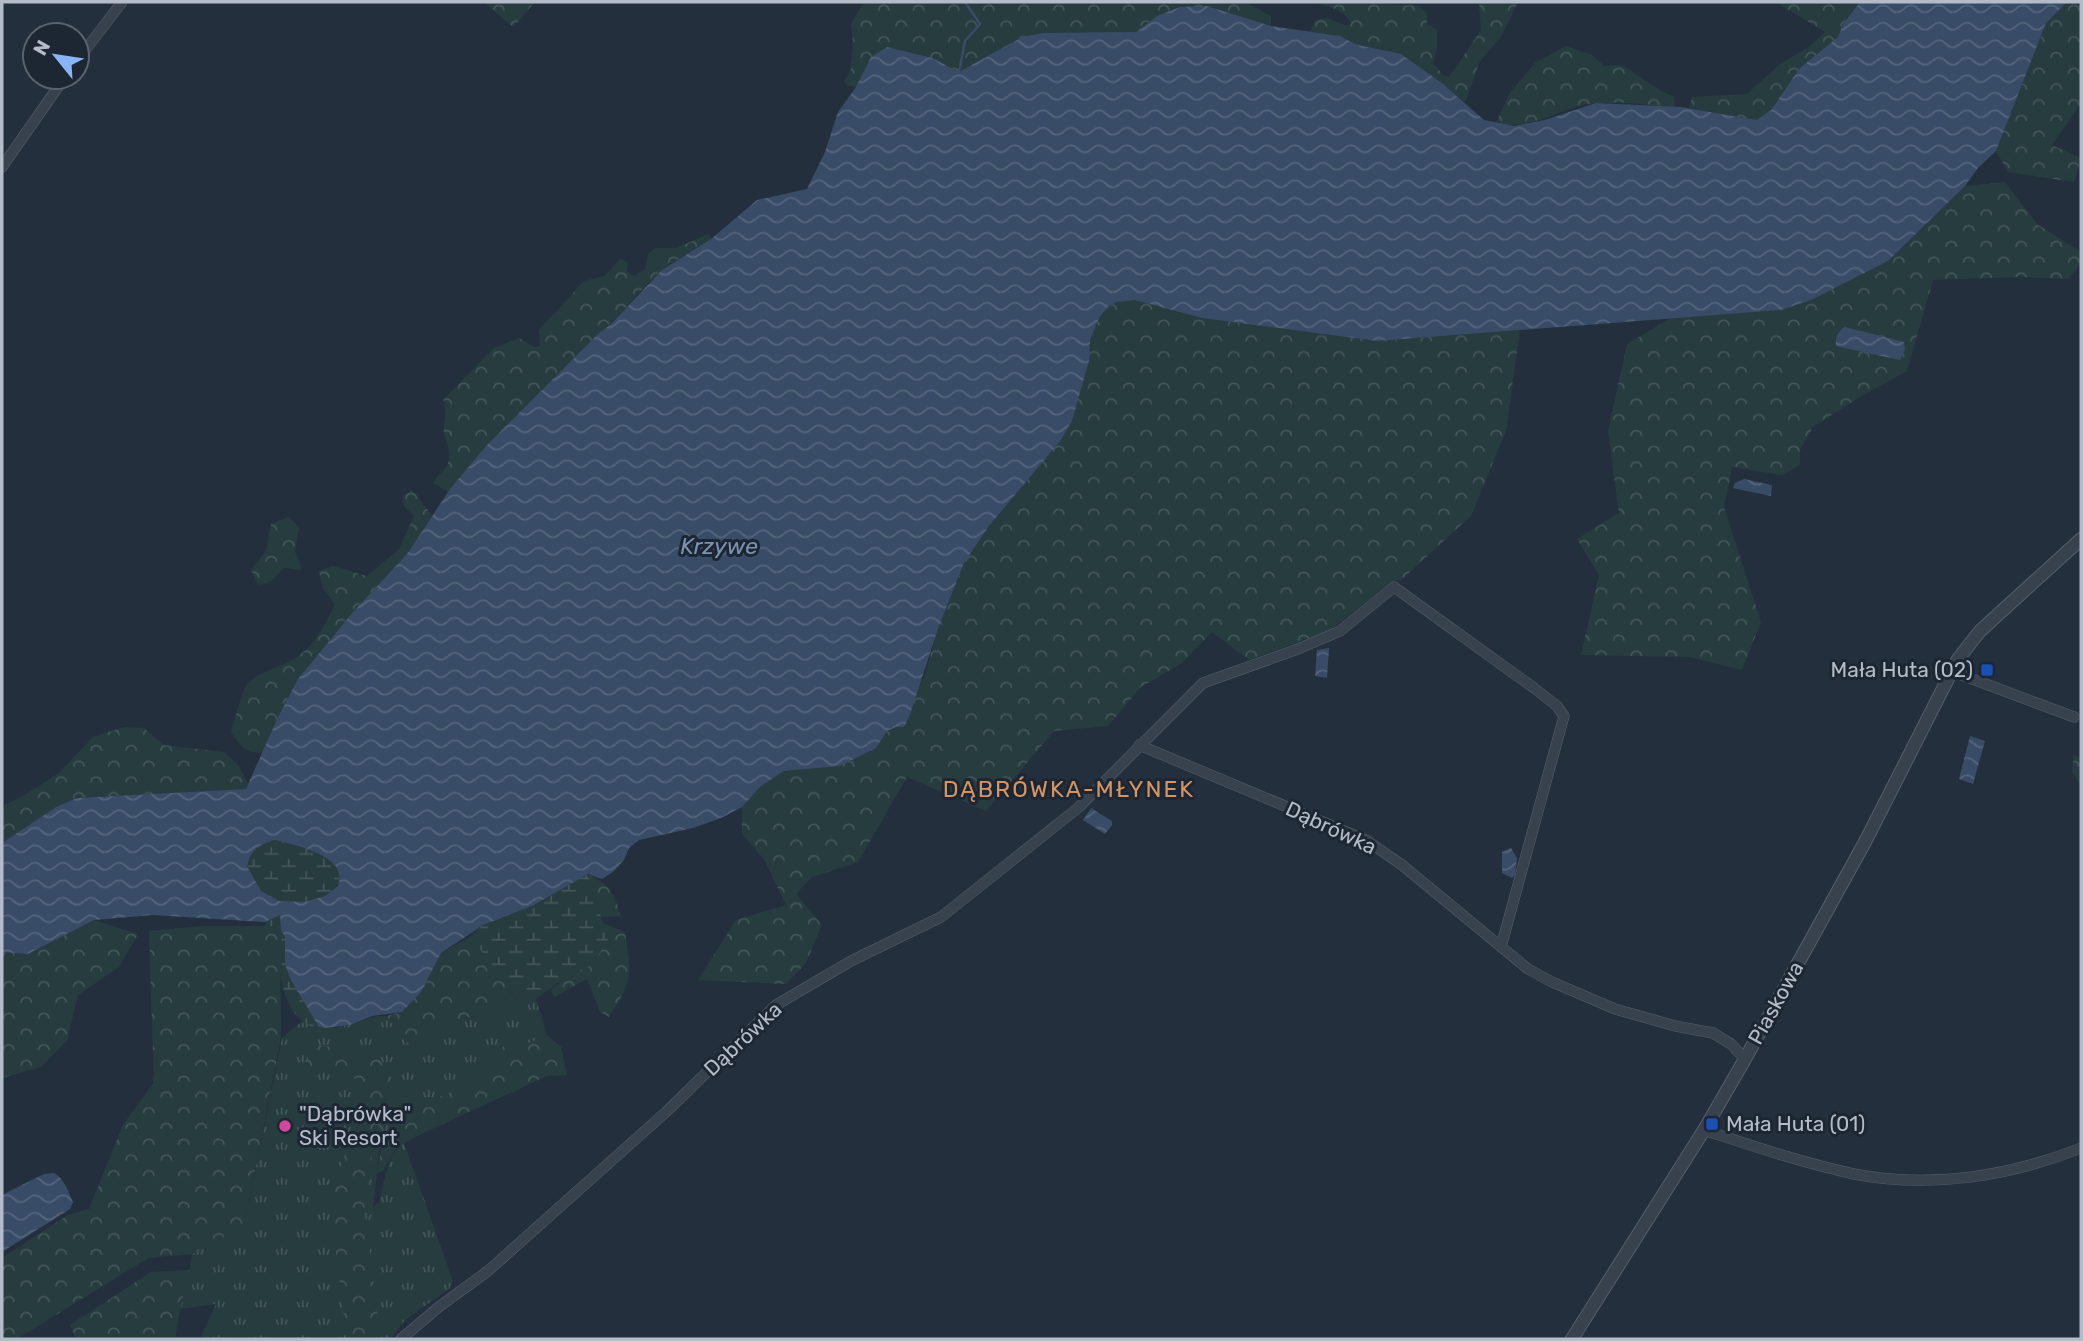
<svg xmlns="http://www.w3.org/2000/svg" width="2083" height="1341" font-family="Rubik,sans-serif">
	<defs>
		<pattern id="grass-tufts" width="24" height="20" patternUnits="userSpaceOnUse" patternTransform="scale(1.75)"><rect width="24" height="20" fill="#263c3f"/><path d="M3 7l-1-3M5 7V3M7 7l1-3M15 17l-1-3M17 17v-4M19 17l1-3" fill="none" stroke="#435659"/></pattern>
		<pattern id="forest-crowns" width="20" height="18" patternUnits="userSpaceOnUse" patternTransform="scale(1.75)"><rect width="20" height="18" fill="#263c3f"/><path d="M2 6a3 3 0 1 1 6 0M12 15a3 3 0 1 1 6 0" fill="none" stroke="#435659"/></pattern>
		<pattern id="wetland-marsh" width="20" height="14" patternUnits="userSpaceOnUse" patternTransform="scale(1.75)"><rect width="20" height="14" fill="#263c3f"/><path d="M1 5h8M5 5V1M11 12h8M15 12V8" fill="none" stroke="#435659"/></pattern>
		<pattern id="water-waves" width="16" height="10" patternUnits="userSpaceOnUse" patternTransform="scale(1.75)"><rect width="16" height="10" fill="#394c67"/><path d="M0 5q4-4 8 0t8 0" fill="none" stroke="#53647b"/></pattern>
	</defs>
	<rect width="100%" height="100%" fill="#242f3e"/>
	<path fill="url(#grass-tufts)" d="M516,994L536,999L547,1035L523,1046L497,1051L489,1070L457,1090L427,1101L392,1122L383,1139L379,1153L373,1207L380,1202C383,1186 388,1151 404,1143L453,1281L449,1289L406,1319L390,1339H200L216,1304L180,1309L190,1270L192,1254L244,1226L282,1038L301,1022C317,1028 334,1030 352,1024C364,1021 373,1015 386,1016L414,1050L415,1042C430,1034 445,1024 462,1019C486,1013 499,1015 516,994Z"/>
	<g fill="url(#forest-crowns)">
		<polygon points="484,2 535,2 513,27"/>
		<polygon points="864,2 1245,2 1271,16 1271,26 1207,6 1157,16 1136,32 1111,33 982,60 959,72 932,58 871,57 856,87 847,85 844,81 850,72 853,43 851,23"/>
		<path d="M1315,2C1331,2 1348,0 1364,2C1383,4 1398,6 1418,5L1427,13V24L1437,30V48L1433,63L1443,75L1449,77L1481,30L1479,2H1518L1501,37L1480,61L1465,102L1401,54L1358,45L1339,36L1310,32L1315,20L1327,18L1347,26L1351,24C1347,10 1327,7 1315,2Z"/>
		<polygon points="1776,2 1860,2 1843,24 1838,37 1800,68 1771,110 1757,120 1689,108 1692,97 1747,94 1780,64 1809,47 1825,32"/>
		<polygon points="2067,2 2081,2 2081,103 2052,145 2081,158 2074,182 2008,172 1996,151 2046,23"/>
		<path d="M1566,46L1592,55L1604,66L1622,65L1661,91L1674,97L1675,107C1650,105 1623,101 1597,103C1559,106 1538,131 1496,123L1509,94L1536,62Z"/>
		<polygon points="2005,182 2037,224 2081,252 2081,263 2068,279 2019,277 1933,280 1907,371 1860,397 1813,427 1800,450 1800,465 1782,475 1732,467 1724,507 1761,622 1742,670 1690,657 1581,655 1599,575 1577,539 1619,513 1608,431 1627,344 1671,318 1781,310 1811,300 1888,261 1965,186"/>
		<path d="M709,234L711,239C695,250 675,259 660,272C638,291 621,316 598,334L486,446L448,492L434,483C436,475 443,473 447,466C453,451 446,444 444,433C442,420 449,417 443,400L494,348L519,338L535,347L540,346L539,330L584,281L605,276L620,259L628,262L627,272L634,276L645,269L648,254L655,248H676Z"/>
		<polygon points="1135,299 1202,318 1377,341 1520,330 1506,431 1471,516 1400,581 1394,580 1329,631 1249,660 1212,632 1182,663 1141,687 1108,726 1054,731 986,811 907,777 858,862 812,877 796,894 822,925 806,963 786,984 698,980 736,920 786,905 764,859 742,834 742,807 761,786 784,771 840,766 876,748 887,731 896,727 924,677 939,626 964,563 989,526 1061,440 1072,421 1089,361 1090,340 1099,318 1107,308 1116,302"/>
		<path d="M411,490C420,497 424,507 432,515L407,554L353,612L298,679L278,717L263,752C246,755 240,745 231,732C234,721 241,696 246,686C252,674 285,666 297,657C316,644 324,625 335,605L323,588L319,571L333,566L367,576L399,549L414,516L404,506L403,496Z"/>
		<polygon points="288,517 299,527 295,552 300,562 301,570 284,568 270,582 258,585 251,570 266,551 271,524"/>
		<polygon points="124,727 144,728 164,745 224,752 238,765 249,785 245,789 77,798 56,807 2,843 2,806 20,798 59,773 93,737"/>
		<polygon points="2074,755 2081,758 2081,786 2072,771"/>
		<path d="M588,874C610,885 614,893 621,916L602,917L587,903L514,973L516,994C499,1015 486,1013 462,1019C445,1024 430,1034 415,1042V1051L386,1016L402,1012L421,992L441,953L470,937L483,925Z"/>
		<polygon points="94,920 138,934 119,967 78,995 67,1040 41,1067 2,1078 2,952 28,954"/>
		<path d="M600,922L625,932C631,975 634,980 609,1017L600,1012L587,979L554,997L551,990L566,977Z"/>
		<polygon points="202,926 278,926 280,940 281,1038 244,1226 192,1254 148,1258 17,1339 2,1339 2,1258 68,1215 89,1209 123,1125 154,1082 149,931"/>
		<polygon points="547,1035 561,1047 567,1075 547,1076 417,1136 397,1147 383,1171 377,1173 383,1139 391,1122 427,1101 457,1090 489,1070 497,1051 512,1041 523,1046"/>
		<path d="M309,1044L348,1049L380,1058L391,1076L396,1092L372,1154L365,1214L381,1339H347L331,1215L335,1182L368,1091C358,1072 326,1071 307,1067Z"/>
		<polygon points="190,1270 180,1309 175,1339 76,1339 70,1325 151,1272"/>
	</g>
	<g fill="url(#wetland-marsh)">
		<path d="M275,840C292,844 336,854 339,874C340,878 339,882 338,886L326,896L305,902L323,1014L319,1027C296,1028 284,997 281,978C278,961 280,943 278,926H264L270,915L261,891L247,865C251,849 259,845 275,840Z"/>
		<polygon points="588,874 608,940 592,965 566,977 536,999 516,994 470,937 483,925 532,906"/>
	</g>
	<g fill="url(#water-waves)" fill-rule="evenodd">
		<path d="M1860,2H2067L2046,23L1996,151L1977,169L1965,186L1888,261L1811,300L1781,310L1377,341L1202,318L1135,300L1116,302L1107,308L1099,318L1090,340L1089,361L1072,421L1061,440L989,526L964,563L939,626L909,717L904,727H896L887,731L876,748L840,766L784,771L761,786L742,807L721,818L693,828L639,840L629,848L624,860L613,872L602,879L588,874L532,906L483,925L441,953L421,992L402,1012L372,1016L350,1025L325,1028L319,1027L292,982L285,965V937L281,930L280,915L265,922L153,915L94,920L28,954L2,952V843L56,807L77,798L246,789L278,717L298,679L353,612L407,554L450,489L486,446L598,334L611,324L662,270L711,239L757,200L807,189L825,152L838,112L856,87L871,57L887,47L932,58L959,72L1022,37L1042,33L1136,32L1157,16L1180,7L1207,6L1271,26L1339,36L1358,45L1401,54L1443,84L1484,120L1514,126L1545,120L1596,103L1681,107L1757,120L1771,110L1800,68L1838,37L1843,24ZM275,840C292,844 336,854 339,874C340,878 339,882 338,886L325,896L305,902L279,901L261,891L247,866C251,849 259,845 275,840Z"/>
		<path d="M1845,327L1904,342L1905,350L1900,360L1836,346C1835,337 1838,331 1845,327Z"/>
		<polygon points="1744,479 1772,485 1771,496 1733,488 1735,483"/>
		<polygon points="1329,648 1327,678 1315,676 1317,650"/>
		<polygon points="1970,736 1985,741 1973,784 1959,779"/>
		<polygon points="1091,808 1112,821 1112,825 1105,834 1083,820"/>
		<polygon points="1511,848 1517,858 1515,875 1512,878 1502,873 1502,852"/>
		<path d="M54,1173C65,1179 68,1192 73,1202L70,1209L2,1252V1195L44,1174Z"/>
	</g>
	<g fill="none" stroke-linecap="round" stroke-linejoin="round">
		<polyline stroke="#394c67" stroke-width="2.5" points="959,72 965,41 980,24 965,2"/>
		<defs>
			<g id="minor">
				<polyline points="77,61 122,2"/>
				<polyline points="2,167 65,77"/>
				<polyline points="1951,671 2074,717"/>
				<polyline points="1139,745 1366,840 1402,865 1528,969 1552,982 1615,1009 1675,1026 1713,1033 1731,1044 1745,1059"/>
				<path d="M1704,1130C1753,1146 1803,1163 1854,1174C1930,1189 2011,1176 2081,1148"/>
				<polyline points="401,1339 440,1306 488,1271 666,1112 776,1005 851,961 941,917 1078,808 1203,683 1298,649 1340,631 1394,587 1534,688 1557,706 1564,716 1501,947"/>
			</g>
			<polyline id="tertiary" points="1572,1339 1704,1130 1745,1059 1865,842 1958,659 1980,631 2081,539"/>
		</defs>
		<use href="#minor" stroke="#565f6c" stroke-width="11"/>
		<use href="#tertiary" stroke="#565f6c" stroke-width="14"/>
		<use href="#minor" stroke="#38414e" stroke-width="10"/>
		<use href="#tertiary" stroke="#38414e" stroke-width="12"/>
	</g>
	<g fill="#1a4fb4" stroke="#1d2633" stroke-width="2.5">
		<rect x="1980" y="663" width="14" height="14" rx="3.5"/>
		<rect x="1705" y="1117" width="14" height="14" rx="3.5"/>
	</g>
	<circle fill="#d1479c" stroke="#1d2633" stroke-width="2.5" cx="285" cy="1126" r="7"/>
	<g text-anchor="middle" stroke-width="6" stroke-linejoin="round" paint-order="stroke">
		<g font-size="21" fill="#b4bcc9" stroke="#1d2633" text-anchor="start">
			<text x="1973" y="677" text-anchor="end">Mała Huta (02)</text>
			<text x="299" y="1121">"Dąbrówka"<tspan x="299" dy="24">Ski Resort</tspan></text>
			<text x="1726" y="1131">Mała Huta (01)</text>
		</g>
		<g font-size="21" fill="#b4bcc9" stroke="#1d2633">
			<text transform="translate(1331 828) rotate(25)" y="7">Dąbrówka</text>
			<text transform="translate(1776 1003) rotate(-61)" y="7">Piaskowa</text>
			<text transform="translate(743 1039) rotate(-43)" y="7">Dąbrówka</text>
		</g>
		<g font-size="23" font-style="italic" fill="#7c92b1" stroke="#1d2633">
			<text x="719" y="554">Krzywe</text>
		</g>
		<g font-size="23" letter-spacing="2" fill="#d59563" stroke="#1d2633">
			<text x="1069" y="797">DĄBRÓWKA-MŁYNEK</text>
		</g>
	</g>
	<rect width="2083" height="1341" fill="none" stroke="#b4bcc9" stroke-width="7"/>
	<g transform="translate(56 56) rotate(300)"><circle r="33" fill="#1d2633" stroke="#59626f" stroke-width="2"/>
	<path d="M0-5L12 26L0 18L-12 26Z" fill="#8ab4f8"/>
	<text y="-10" font-size="19" font-weight="bold" text-anchor="middle" fill="#b4bcc9">N</text>
	</g>
</svg>
